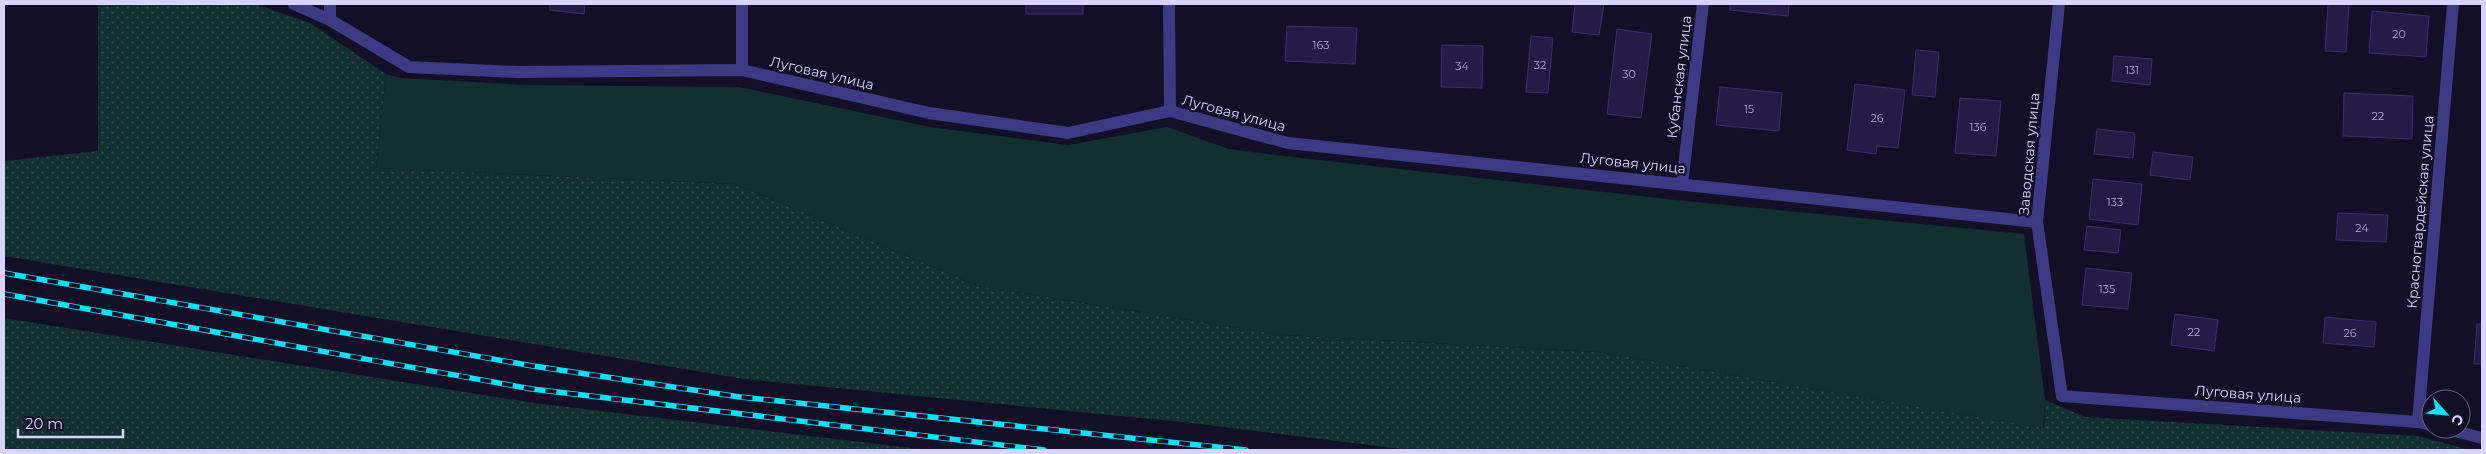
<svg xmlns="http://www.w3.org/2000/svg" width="2486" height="454" font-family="Montserrat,sans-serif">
	<defs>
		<pattern id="grass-dots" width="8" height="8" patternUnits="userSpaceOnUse" patternTransform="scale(1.25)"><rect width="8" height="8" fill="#12302f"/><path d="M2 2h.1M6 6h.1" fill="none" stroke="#344d4e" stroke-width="1.8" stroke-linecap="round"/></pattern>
	</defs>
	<rect width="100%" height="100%" fill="#130f26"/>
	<g fill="url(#grass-dots)">
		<polygon points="98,4 255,4 310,23 386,74 376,168 735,184 979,286 1283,335 1599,352 2044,428 2045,400 2085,417 2418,436 2470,450 1409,450 1183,422 744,379 4,256 4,161 98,151"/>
		<polygon points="4,318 534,403 928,450 4,450"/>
	</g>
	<polygon fill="#12302f" points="386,74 401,78 526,85 739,87 930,127 1068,145 1167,127 1229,149 1292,157 1685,201 2024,234 2045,400 2043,428 1599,352 1283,335 979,286 735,184 376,168"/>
	<g fill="#241b47" stroke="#3b2d73">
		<polygon points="550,4 585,4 584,14 550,10"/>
		<rect x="1026" y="4" width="57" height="10"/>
		<polygon points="1575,4 1604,4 1599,35 1572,32"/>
		<polygon points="1730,4 1789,4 1788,16 1730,10"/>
		<polygon points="2328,4 2349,4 2346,52 2325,51"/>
		<polygon points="2372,11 2429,16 2426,57 2369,53"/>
		<polygon points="1287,26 1357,28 1355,64 1285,61"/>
		<polygon points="1617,29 1652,34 1641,118 1607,114"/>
		<polygon points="1531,36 1553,38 1548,93 1526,92"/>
		<polygon points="1442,45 1483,46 1482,88 1441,87"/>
		<polygon points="1916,50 1939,52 1935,97 1912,95"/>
		<polygon points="2114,56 2152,59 2150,85 2112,81"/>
		<polygon points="1855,84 1905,90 1898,148 1877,146 1876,154 1847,150"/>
		<polygon points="1720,87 1782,93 1779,131 1716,125"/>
		<polygon points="2344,93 2413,96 2412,139 2343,136"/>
		<polygon points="1960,98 2001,101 1996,156 1955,153"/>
		<polygon points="2097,129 2135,133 2133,158 2094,154"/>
		<polygon points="2153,152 2193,157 2190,180 2150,175"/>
		<polygon points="2093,179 2142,184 2138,225 2089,219"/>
		<polygon points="2338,213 2388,215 2386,242 2336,240"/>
		<polygon points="2087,226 2121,230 2118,253 2084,250"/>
		<polygon points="2086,268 2132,273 2128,309 2082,305"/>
		<polygon points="2175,314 2218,320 2214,351 2171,345"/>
		<polygon points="2325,317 2376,322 2374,347 2323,343"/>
		<polygon points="2477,324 2482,324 2482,364 2474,364"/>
	</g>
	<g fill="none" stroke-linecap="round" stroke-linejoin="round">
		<g stroke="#3d3a85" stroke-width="12">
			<polyline points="294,4 330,20 409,67 517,72 742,70 929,113 1068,133 1170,111 1288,143 2037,222"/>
			<polyline points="1169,4 1170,111"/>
			<polyline points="2059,4 2037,222 2062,396 2418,422 2431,425"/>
			<polyline points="330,20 330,4"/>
			<polyline points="742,70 742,4"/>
			<polyline points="1682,184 1703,4"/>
			<polyline points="2418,422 2453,4"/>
			<polyline points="2447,429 2482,438"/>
		</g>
		<defs>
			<g id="rail">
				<polyline points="4,273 533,366 740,397 1246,450"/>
				<polyline points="4,294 532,389 1044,450"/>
			</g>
		</defs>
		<use href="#rail" stroke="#00e5ff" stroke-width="5.5"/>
		<use href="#rail" stroke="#130f26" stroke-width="4" stroke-dasharray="11" stroke-linecap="butt"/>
	</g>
	<g text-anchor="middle" stroke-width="4.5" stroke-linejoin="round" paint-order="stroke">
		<g font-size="11" fill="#aca6d1">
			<text x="2399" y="38">20</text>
			<text x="1321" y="49">163</text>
			<text x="1540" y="69">32</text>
			<text x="1462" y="70">34</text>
			<text x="2132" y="74">131</text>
			<text x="1629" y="78">30</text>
			<text x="1749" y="113">15</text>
			<text x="2378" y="120">22</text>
			<text x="1877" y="122">26</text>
			<text x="1978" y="131">136</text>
			<text x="2115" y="206">133</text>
			<text x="2362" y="232">24</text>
			<text x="2107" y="293">135</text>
			<text x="2194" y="336">22</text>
			<text x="2350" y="337">26</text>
		</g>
		<g font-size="14" fill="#d9d4ff" stroke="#130f26">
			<text transform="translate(822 73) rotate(13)" y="5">Луговая улица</text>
			<text transform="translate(1679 77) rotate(-83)" y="5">Кубанская улица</text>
			<text transform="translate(1234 113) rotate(15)" y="5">Луговая улица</text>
			<text transform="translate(2029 154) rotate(-85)" y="5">Заводская улица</text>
			<text transform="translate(1633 163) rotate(6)" y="5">Луговая улица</text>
			<text transform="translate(2420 212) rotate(-85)" y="5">Красногвардейская улица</text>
			<text transform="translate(2248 394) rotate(4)" y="5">Луговая улица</text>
		</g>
	</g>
	<rect width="2486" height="454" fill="none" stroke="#d9d4ff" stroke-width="10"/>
	<g transform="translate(2446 414) rotate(117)"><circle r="24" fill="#130f26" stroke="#625e7d"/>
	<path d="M0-4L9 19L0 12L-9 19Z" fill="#00e5ff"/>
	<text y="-8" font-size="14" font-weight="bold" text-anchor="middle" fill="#d9d4ff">С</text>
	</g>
	<path d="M18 429v8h105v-8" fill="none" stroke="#d9d4ff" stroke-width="2.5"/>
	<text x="25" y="429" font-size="15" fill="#d9d4ff" stroke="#130f26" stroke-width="4" paint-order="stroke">20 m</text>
</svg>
